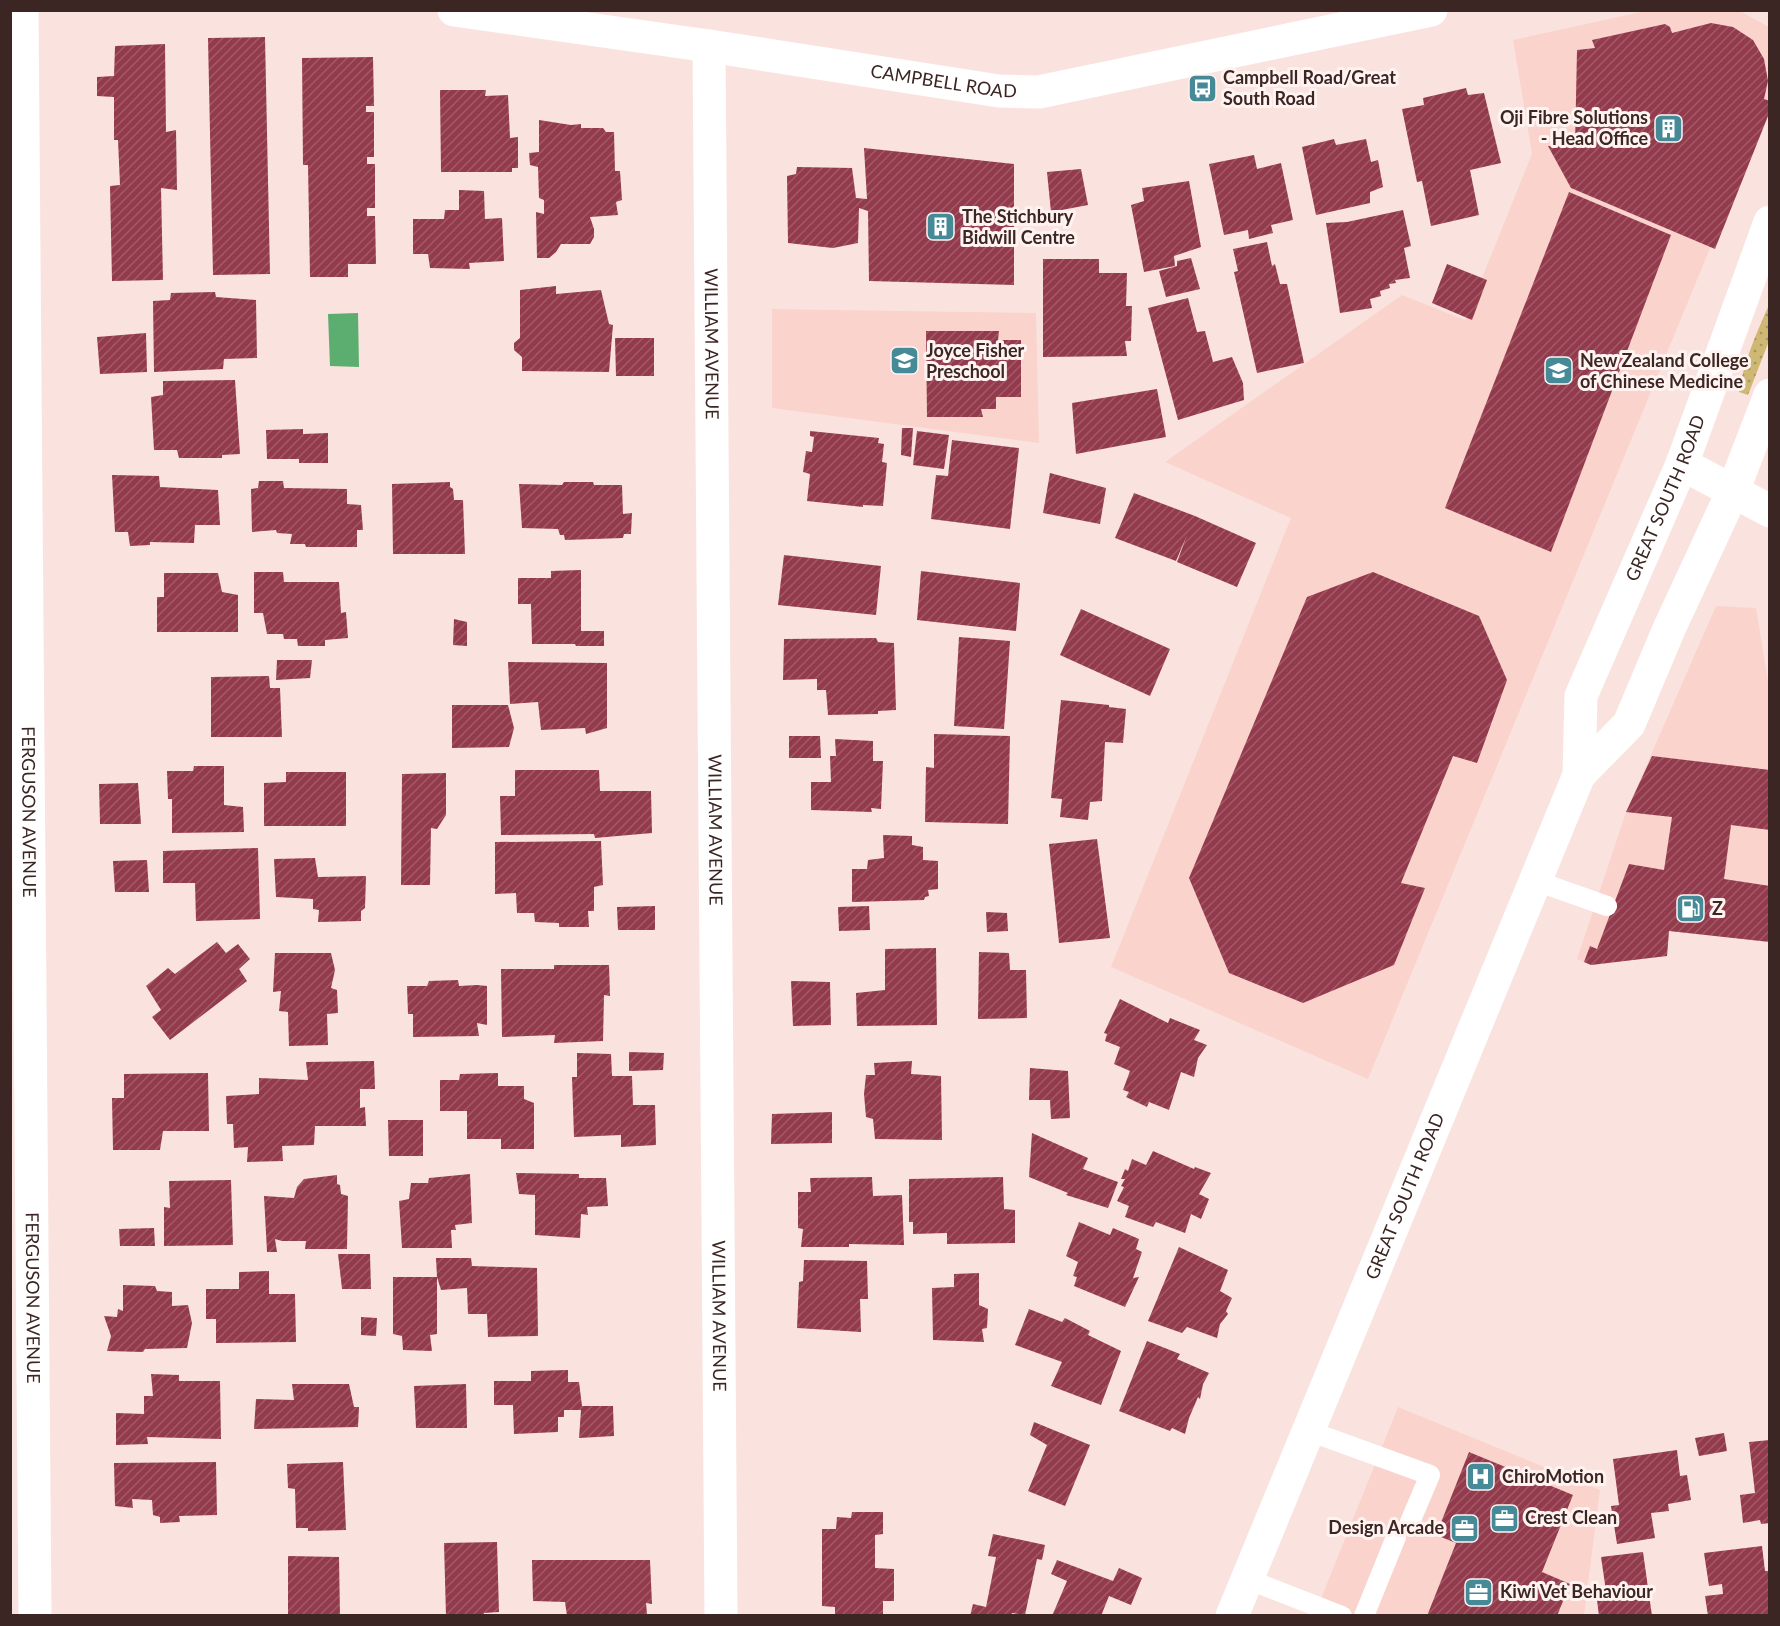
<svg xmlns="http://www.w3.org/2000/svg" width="1780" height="1626" font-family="Lato,sans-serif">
	<defs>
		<pattern id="grass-dots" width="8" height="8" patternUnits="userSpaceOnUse" patternTransform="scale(1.5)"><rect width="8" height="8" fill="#cfb774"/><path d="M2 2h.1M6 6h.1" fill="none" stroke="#a9955f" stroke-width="1.8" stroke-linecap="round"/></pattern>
		<pattern id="building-hatch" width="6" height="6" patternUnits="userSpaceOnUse" patternTransform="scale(1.5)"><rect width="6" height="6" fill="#943a4d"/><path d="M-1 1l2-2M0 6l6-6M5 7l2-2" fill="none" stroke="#a05b69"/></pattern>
	</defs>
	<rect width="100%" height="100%" fill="#fae3df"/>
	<g fill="#fad3cc">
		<polygon points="1650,10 1740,11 1769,27 1769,105 1368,1079 1111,967 1291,518 1165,462 1402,295 1465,320 1532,154 1513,40"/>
		<polygon points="772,309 1036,313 1039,443 772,408"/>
		<polygon points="1716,606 1756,608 1770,693 1769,942 1669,931 1667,956 1591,965 1577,959 1626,812"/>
		<polygon points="1398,1407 1600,1490 1584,1615 1314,1616"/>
	</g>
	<path fill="url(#grass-dots)" d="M1769,305V341L1748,395L1739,392C1744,361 1756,334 1769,305Z"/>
	<polygon fill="#5cae70" points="358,313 359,367 330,366 328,314"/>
	<g fill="url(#building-hatch)">
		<polygon points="1711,23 1733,27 1753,40 1764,59 1768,81 1764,99 1770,101 1770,111 1715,249 1571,188 1548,146 1575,146 1577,50 1595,48 1592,40 1665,24 1670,27 1672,33"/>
		<polygon points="265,37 270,274 213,275 208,38"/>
		<polygon points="165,44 166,132 176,130 177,190 161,188 163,280 112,281 110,186 120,185 118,140 114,140 114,97 97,96 97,77 114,76 115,46"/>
		<polygon points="373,57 374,106 366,106 366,112 374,112 374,157 367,157 367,164 375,164 375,208 367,208 367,216 375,216 376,264 348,264 348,277 310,277 308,165 303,165 302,58"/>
		<polygon points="1466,88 1468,95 1484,93 1501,163 1470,170 1479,215 1431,226 1422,181 1417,182 1402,109 1424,105 1423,98"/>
		<polygon points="440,90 486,90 485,96 508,95 510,138 518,137 518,168 512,168 512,172 441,172"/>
		<polygon points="539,120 571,125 581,124 581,128 603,128 606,132 614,132 615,171 620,171 622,200 616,202 618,215 590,217 594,229 594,237 590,244 561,244 556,252 549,258 537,258 536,212 544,214 544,200 539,198 538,167 530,165 529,153 539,152"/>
		<polygon points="1334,139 1336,145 1366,139 1371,162 1378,160 1383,187 1370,192 1370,203 1316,215 1302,147"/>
		<polygon points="864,148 1014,164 1014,285 869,281 868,211 859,208 858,243 833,248 788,243 787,176 796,174 797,167 852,168 856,198 867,199"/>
		<polygon points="1254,155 1257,169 1281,163 1293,220 1271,225 1273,233 1249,239 1248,230 1224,235 1209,164"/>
		<polygon points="1081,169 1088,205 1051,212 1047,172"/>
		<polygon points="1189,181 1201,247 1174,256 1175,266 1144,272 1131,205 1144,201 1142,188"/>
		<polygon points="459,190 484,191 485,219 502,218 504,261 469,263 470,269 430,268 428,254 413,254 413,219 444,219 445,210 459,210"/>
		<polygon points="1569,192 1671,235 1551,552 1445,508"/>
		<polygon points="1403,210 1411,246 1404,248 1410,278 1395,280 1396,283 1389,284 1390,288 1380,291 1381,296 1370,299 1372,308 1340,313 1326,223 1347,222"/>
		<polygon points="1267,242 1272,266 1275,264 1280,284 1287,284 1304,363 1257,373 1234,272 1238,271 1233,249"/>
		<polygon points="1191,258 1200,289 1166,297 1159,271 1177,266 1177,261"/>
		<polygon points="1043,259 1099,259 1099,273 1127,273 1126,306 1132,306 1131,341 1125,341 1127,356 1043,357"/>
		<polygon points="1447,264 1487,280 1472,320 1432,303"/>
		<polygon points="556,286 556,294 601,290 609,324 613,325 609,372 522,371 522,357 514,350 514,343 520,338 520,290"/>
		<polygon points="215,292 216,297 256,300 257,358 224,359 223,369 154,372 153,301 170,300 171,293"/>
		<polygon points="1188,298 1197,332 1205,331 1213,362 1232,357 1243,383 1244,400 1178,420 1148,308"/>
		<polygon points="926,331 999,331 998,340 1021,340 1021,397 996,397 996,409 981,409 983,417 927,417"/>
		<polygon points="146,333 147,372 100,374 97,337"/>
		<polygon points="615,338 654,338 654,376 616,376"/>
		<polygon points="235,380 240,454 222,455 222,458 179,458 177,450 154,450 151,397 163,395 163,381"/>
		<polygon points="1157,389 1166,437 1076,454 1072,403"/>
		<polygon points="902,428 913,428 911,457 901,455"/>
		<polygon points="303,429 303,434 328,433 328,463 299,463 299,459 267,459 266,430"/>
		<polygon points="810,431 879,438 878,443 884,444 882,462 887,463 883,506 863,505 863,507 807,501 810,474 803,472 806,451 812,452 814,437 810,436"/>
		<polygon points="917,431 949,435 944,469 913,465"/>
		<polygon points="952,440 1019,448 1010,529 931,519 936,475 948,476"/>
		<polygon points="1050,473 1106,488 1100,524 1043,513"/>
		<polygon points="112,475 159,476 160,487 218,490 220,525 195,525 194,543 150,542 150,545 130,546 128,532 115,532"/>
		<polygon points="259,481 283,481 284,488 347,489 347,504 361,505 363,530 357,530 357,547 306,547 305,544 290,544 292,534 277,533 276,530 252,532 251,489 258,488"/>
		<polygon points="450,482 450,487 453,489 454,500 463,500 465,554 393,554 392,484"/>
		<polygon points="564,482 593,482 594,485 622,485 623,514 632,513 631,534 624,534 623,538 565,540 564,535 560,535 558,529 522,528 519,484 562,485"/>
		<polygon points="1134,493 1195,516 1256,543 1237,587 1177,562 1187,535 1176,561 1115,538"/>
		<polygon points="784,555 881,566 876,615 778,605"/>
		<polygon points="581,570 581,631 604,631 604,646 576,646 575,644 532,644 531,604 518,604 518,578 551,578 551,571"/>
		<polygon points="921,571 1020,583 1016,631 917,620"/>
		<polygon points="254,572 283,572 284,582 339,582 341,613 346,612 348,638 325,640 325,646 298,646 297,639 284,639 283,634 267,634 263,613 254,613"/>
		<polygon points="1373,572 1479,616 1507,680 1477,763 1453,756 1401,883 1425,888 1394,965 1303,1003 1229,973 1189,878 1307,597"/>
		<polygon points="164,573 218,573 222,592 238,595 238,632 157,632 157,597 164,597"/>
		<polygon points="1081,609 1170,649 1150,696 1060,655"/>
		<polygon points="454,619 467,622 467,646 453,645"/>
		<polygon points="959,637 1010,641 1004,729 954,726"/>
		<polygon points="876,638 878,642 894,643 896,710 878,711 878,714 828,715 826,690 817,690 817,679 783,680 784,639"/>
		<polygon points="277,660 312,660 310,678 276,680"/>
		<polygon points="508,662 607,663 607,728 586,734 585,728 541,730 538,702 510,704"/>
		<polygon points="269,676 270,688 280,688 282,737 211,737 211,677"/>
		<polygon points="1061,700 1109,705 1109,707 1126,709 1123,743 1105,742 1102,801 1090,802 1088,820 1060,817 1062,799 1051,798"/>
		<polygon points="452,705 508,705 514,728 509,747 452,748"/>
		<polygon points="934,734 1010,736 1008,824 925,822 926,767 934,768"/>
		<polygon points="789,736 820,736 821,758 789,758"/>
		<polygon points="835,739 873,741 873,761 883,761 881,809 871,808 872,812 811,810 811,782 831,782 830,756 836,756"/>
		<polygon points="1652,756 1770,770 1770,830 1731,825 1724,879 1770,886 1770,942 1669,931 1667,956 1591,965 1584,962 1590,946 1597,949 1629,864 1664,870 1672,817 1626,812"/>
		<polygon points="194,766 224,766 224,805 243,807 244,832 172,833 172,799 168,799 167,771 193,771"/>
		<polygon points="515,770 599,770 600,791 651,791 652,833 595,838 594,834 501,835 500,796 515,796"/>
		<polygon points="286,772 346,772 346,826 264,826 264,783 286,782"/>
		<polygon points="446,773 446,815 437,829 431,828 430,885 401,885 402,774"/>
		<polygon points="138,783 141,824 100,824 99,784"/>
		<polygon points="883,835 912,836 912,845 923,847 923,860 938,861 938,889 928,890 929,896 925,897 924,900 852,902 852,869 867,869 868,860 884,858"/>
		<polygon points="1097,839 1110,938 1059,943 1049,844"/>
		<polygon points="601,841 603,885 594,887 594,911 588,911 589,927 559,927 559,923 535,922 534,913 517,913 516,893 495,894 495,842"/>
		<polygon points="258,848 260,919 196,921 195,883 163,883 163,851"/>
		<polygon points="315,858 318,877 366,876 365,908 361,911 361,921 318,922 319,910 313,909 313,899 276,897 274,859"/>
		<polygon points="147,860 149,892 115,892 113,861"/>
		<polygon points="655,906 655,930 618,930 617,907"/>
		<polygon points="869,906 870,930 839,931 838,907"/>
		<polygon points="986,912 1007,913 1008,931 987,932"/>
		<polygon points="217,942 226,953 238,944 250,959 239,969 247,981 170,1040 152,1017 161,1010 146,986 168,968 175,974"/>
		<polygon points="936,948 937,1025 857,1026 856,993 885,990 885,949"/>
		<polygon points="979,952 1009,953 1010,970 1026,970 1027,1018 978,1019"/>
		<polygon points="275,953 331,953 335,970 331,988 337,990 338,1013 327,1014 328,1045 289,1046 288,1012 279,1011 281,991 273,992"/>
		<polygon points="554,965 609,965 610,996 604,995 603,1041 554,1043 555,1035 502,1037 501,969 554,969"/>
		<polygon points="458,980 459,986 477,985 487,986 487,1025 477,1023 479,1036 413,1037 413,1014 408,1014 407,986 427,986 429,981"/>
		<polygon points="791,981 830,982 831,1025 793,1026"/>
		<polygon points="1120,999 1168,1023 1170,1018 1200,1030 1194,1040 1207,1045 1198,1058 1194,1077 1181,1072 1169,1110 1149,1102 1147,1107 1126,1097 1129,1092 1123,1090 1130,1071 1114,1064 1120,1047 1105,1041 1107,1034 1104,1033"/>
		<polygon points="629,1052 664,1053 663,1070 629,1071"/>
		<polygon points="577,1053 611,1054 612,1076 632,1076 633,1105 655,1105 656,1145 621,1147 621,1135 574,1137 572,1077 577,1077"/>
		<polygon points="374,1061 375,1089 360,1089 360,1108 365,1107 366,1126 315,1126 314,1145 282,1146 283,1161 247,1162 248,1147 234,1148 233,1124 227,1124 226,1096 259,1094 259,1078 308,1080 306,1062"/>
		<polygon points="912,1061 911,1074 941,1076 942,1140 875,1139 873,1119 866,1117 864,1094 866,1075 875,1075 874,1063"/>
		<polygon points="1030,1068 1068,1071 1070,1118 1051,1119 1050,1100 1029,1100"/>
		<polygon points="208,1073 209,1131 163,1131 160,1150 113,1150 112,1098 124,1098 124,1074"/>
		<polygon points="498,1073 498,1086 524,1086 524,1099 534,1103 534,1149 501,1149 501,1139 467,1139 467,1111 440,1111 440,1080 459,1080 460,1074"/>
		<polygon points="832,1112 832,1143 771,1144 772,1114"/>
		<polygon points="388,1120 423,1120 423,1156 389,1156"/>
		<polygon points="1032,1133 1088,1158 1083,1169 1118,1182 1108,1208 1066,1195 1068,1193 1029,1177"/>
		<polygon points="1153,1151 1194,1169 1195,1167 1211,1173 1199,1194 1209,1199 1201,1219 1191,1214 1185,1233 1156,1222 1153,1227 1125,1217 1129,1206 1117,1201 1124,1187 1121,1186 1125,1179 1121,1179 1125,1169 1128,1171 1132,1159 1146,1165"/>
		<polygon points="516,1173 579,1174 579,1178 606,1178 608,1206 587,1207 588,1215 581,1214 580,1238 535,1235 535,1195 519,1194"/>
		<polygon points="470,1174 472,1223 455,1225 456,1230 451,1230 452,1248 402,1248 399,1201 409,1199 411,1183 428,1183 429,1178"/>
		<polygon points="337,1175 337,1184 340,1185 341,1194 348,1196 347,1249 305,1249 306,1241 282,1241 275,1239 277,1252 267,1252 264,1196 294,1198 297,1187 304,1179"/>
		<polygon points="872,1177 873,1196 902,1195 904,1245 849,1244 849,1247 801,1247 803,1229 798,1228 798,1192 811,1192 810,1178"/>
		<polygon points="1003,1177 1004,1209 1015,1210 1015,1243 947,1244 947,1233 913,1234 913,1222 909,1222 909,1179"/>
		<polygon points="231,1180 233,1245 164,1246 164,1207 170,1208 169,1181"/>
		<polygon points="1079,1222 1110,1235 1113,1228 1139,1239 1136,1249 1142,1252 1133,1278 1139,1277 1125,1307 1074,1286 1077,1277 1073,1276 1078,1262 1066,1256"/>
		<polygon points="154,1228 155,1246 120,1246 119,1229"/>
		<polygon points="1179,1247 1228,1270 1220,1291 1232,1298 1226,1311 1228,1314 1220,1324 1217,1338 1187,1327 1182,1333 1148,1321"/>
		<polygon points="338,1254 370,1254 371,1289 342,1289"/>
		<polygon points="436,1258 471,1258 472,1266 537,1268 538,1336 488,1337 487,1314 468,1314 467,1288 441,1290 437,1277"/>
		<polygon points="804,1260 867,1261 868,1299 860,1299 861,1332 797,1328 799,1282 803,1281"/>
		<polygon points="269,1271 269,1294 295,1294 296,1342 216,1343 216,1319 206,1319 206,1289 239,1289 239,1272"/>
		<polygon points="979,1273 979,1305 988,1309 987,1328 982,1329 984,1342 933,1340 932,1288 954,1287 954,1274"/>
		<polygon points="393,1277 437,1277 437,1334 430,1335 432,1351 403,1350 402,1336 393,1334"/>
		<polygon points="123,1285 155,1286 157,1291 172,1292 172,1306 188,1305 192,1323 187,1348 145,1349 143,1352 107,1351 111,1336 104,1316 117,1317 118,1309 123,1311"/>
		<polygon points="1029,1309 1062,1322 1065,1318 1090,1331 1088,1335 1121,1351 1101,1405 1051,1386 1062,1362 1015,1345"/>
		<polygon points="361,1317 377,1318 376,1336 361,1335"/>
		<polygon points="1147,1341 1180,1354 1177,1359 1209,1373 1203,1384 1200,1399 1198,1397 1189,1418 1185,1434 1172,1428 1170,1431 1119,1411"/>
		<polygon points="568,1370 568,1382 579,1382 582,1406 613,1406 614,1436 579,1438 581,1410 564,1410 564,1417 558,1417 558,1432 514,1434 513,1405 494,1405 494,1381 531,1381 531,1371"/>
		<polygon points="151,1374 179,1375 179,1381 220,1381 221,1439 147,1437 148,1444 116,1445 116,1413 144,1414 144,1396 153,1396"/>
		<polygon points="292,1384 349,1384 354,1407 359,1407 358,1427 254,1429 256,1399 294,1400"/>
		<polygon points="466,1384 467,1428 416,1428 414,1386"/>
		<polygon points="1034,1422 1090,1445 1065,1506 1028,1491 1047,1445 1030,1435"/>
		<polygon points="1724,1433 1727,1451 1699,1456 1695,1438"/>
		<polygon points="1770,1440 1770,1523 1761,1524 1760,1520 1743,1523 1740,1495 1755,1493 1749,1442"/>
		<polygon points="1677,1450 1680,1476 1687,1475 1691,1500 1668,1504 1669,1511 1651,1513 1655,1538 1617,1544 1611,1506 1619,1505 1613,1459"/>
		<polygon points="1469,1452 1573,1495 1542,1572 1570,1584 1557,1616 1427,1616 1456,1543 1436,1535"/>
		<polygon points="216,1462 217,1515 179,1516 180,1522 160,1523 160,1517 153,1515 152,1500 132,1499 133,1508 115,1506 114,1463"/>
		<polygon points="343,1462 346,1530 308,1531 308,1528 296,1528 295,1489 288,1488 287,1464"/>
		<polygon points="852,1512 883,1512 883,1534 875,1535 875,1568 894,1569 894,1601 883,1601 883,1616 835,1616 835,1607 822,1606 822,1529 836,1529 837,1517 851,1518"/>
		<polygon points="993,1534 1045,1545 1042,1560 1037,1559 1025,1615 1012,1613 1011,1616 970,1616 973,1604 986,1607 996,1557 988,1556"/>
		<polygon points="497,1542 499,1612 484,1613 484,1616 446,1616 444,1543"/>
		<polygon points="1762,1546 1765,1571 1770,1571 1770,1616 1708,1616 1705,1596 1723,1594 1722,1584 1709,1586 1704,1553"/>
		<polygon points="1643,1552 1652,1616 1599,1616 1596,1592 1606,1591 1601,1557"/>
		<polygon points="288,1556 339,1557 340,1616 288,1616"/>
		<polygon points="532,1560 650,1560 652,1604 646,1603 647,1614 567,1616 565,1602 533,1601"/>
		<polygon points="1057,1560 1113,1581 1119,1568 1142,1578 1131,1605 1109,1596 1101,1616 1052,1616 1067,1581 1051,1574"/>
	</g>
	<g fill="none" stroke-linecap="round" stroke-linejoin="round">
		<g stroke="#fff" stroke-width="20">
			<polyline points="1536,881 1607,906"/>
			<polyline points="1309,1431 1430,1475 1410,1522"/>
			<polyline points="1247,1579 1342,1616"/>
			<polyline points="1364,1616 1396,1537"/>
		</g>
		<g stroke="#fff" stroke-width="33">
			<path id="s1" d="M22,10L35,1616"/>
			<path id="s2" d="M709,46L721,1616"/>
		</g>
		<g stroke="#fff" stroke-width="33">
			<path id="s3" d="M454,10L709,46L999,91L1039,92L1431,10"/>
			<polyline points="1682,464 1770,511"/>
		</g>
		<g stroke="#fff" stroke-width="33">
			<polyline points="1579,775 1629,724 1669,629 1733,491 1770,395"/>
			<path id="s4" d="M1232,1616L1579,775L1581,696L1682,464L1770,222"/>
		</g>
	</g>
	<defs>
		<symbol id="bus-square" viewBox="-11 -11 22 22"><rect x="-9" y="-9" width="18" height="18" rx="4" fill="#458a96" stroke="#fff3f1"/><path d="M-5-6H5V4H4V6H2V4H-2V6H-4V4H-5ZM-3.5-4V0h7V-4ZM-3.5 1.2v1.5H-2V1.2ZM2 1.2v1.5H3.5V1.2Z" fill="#fff"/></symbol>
		<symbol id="building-square" viewBox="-11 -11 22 22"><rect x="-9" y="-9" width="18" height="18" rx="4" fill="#458a96" stroke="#fff3f1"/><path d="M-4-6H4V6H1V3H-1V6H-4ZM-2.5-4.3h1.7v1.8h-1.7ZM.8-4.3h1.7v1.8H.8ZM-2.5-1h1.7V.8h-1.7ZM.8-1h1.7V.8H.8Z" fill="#fff"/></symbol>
		<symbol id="school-square" viewBox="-11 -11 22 22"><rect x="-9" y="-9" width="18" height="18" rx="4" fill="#458a96" stroke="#fff3f1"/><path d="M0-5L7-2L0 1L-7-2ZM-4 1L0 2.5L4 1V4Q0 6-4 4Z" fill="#fff"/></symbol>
		<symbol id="university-square" viewBox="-11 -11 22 22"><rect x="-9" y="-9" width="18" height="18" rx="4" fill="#458a96" stroke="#fff3f1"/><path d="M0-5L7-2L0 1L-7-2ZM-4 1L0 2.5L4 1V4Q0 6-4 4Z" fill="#fff"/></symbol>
		<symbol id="fuel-square" viewBox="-11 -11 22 22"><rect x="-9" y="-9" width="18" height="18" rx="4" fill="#458a96" stroke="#fff3f1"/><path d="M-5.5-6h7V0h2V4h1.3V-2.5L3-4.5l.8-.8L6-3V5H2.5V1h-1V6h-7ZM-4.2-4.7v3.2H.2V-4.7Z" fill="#fff"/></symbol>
		<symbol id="hospital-square" viewBox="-11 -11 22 22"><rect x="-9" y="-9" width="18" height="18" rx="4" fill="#458a96" stroke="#fff3f1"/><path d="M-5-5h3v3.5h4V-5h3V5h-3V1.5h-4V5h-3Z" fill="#fff"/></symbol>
		<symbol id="office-square" viewBox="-11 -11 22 22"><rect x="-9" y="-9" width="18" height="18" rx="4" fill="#458a96" stroke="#fff3f1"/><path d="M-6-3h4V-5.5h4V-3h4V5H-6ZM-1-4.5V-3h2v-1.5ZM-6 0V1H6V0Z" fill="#fff"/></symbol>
	</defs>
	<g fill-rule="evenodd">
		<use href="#bus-square" x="1186" y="72" width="33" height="33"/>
		<use href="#building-square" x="1652" y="112" width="33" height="33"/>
		<use href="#building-square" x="924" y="210" width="33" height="33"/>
		<use href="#school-square" x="888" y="344" width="33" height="33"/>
		<use href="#university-square" x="1542" y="354" width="33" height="33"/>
		<use href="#fuel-square" x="1674" y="892" width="33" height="33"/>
		<use href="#hospital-square" x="1464" y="1460" width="33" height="33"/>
		<use href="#office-square" x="1488" y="1502" width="33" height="33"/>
		<use href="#office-square" x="1448" y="1512" width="33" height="33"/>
		<use href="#office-square" x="1462" y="1576" width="33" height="33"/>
	</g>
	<g text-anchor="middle" stroke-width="6" stroke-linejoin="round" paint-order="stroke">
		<g font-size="18" font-weight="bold" fill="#3b2623" stroke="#fff3f1" text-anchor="start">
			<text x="1223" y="84">Campbell Road/Great<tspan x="1223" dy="21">South Road</tspan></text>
			<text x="1648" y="124" text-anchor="end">Oji Fibre Solutions<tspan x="1648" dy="21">- Head Office</tspan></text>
			<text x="962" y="223">The Stichbury<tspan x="962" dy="21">Bidwill Centre</tspan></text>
			<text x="926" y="357">Joyce Fisher<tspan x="926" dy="21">Preschool</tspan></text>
			<text x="1580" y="367">New Zealand College<tspan x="1580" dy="21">of Chinese Medicine</tspan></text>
			<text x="1712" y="915">Z</text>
			<text x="1502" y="1483">ChiroMotion</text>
			<text x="1525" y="1524">Crest Clean</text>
			<text x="1444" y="1534" text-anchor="end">Design Arcade</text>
			<text x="1500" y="1598">Kiwi Vet Behaviour</text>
		</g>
		<g font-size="18" fill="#3b2623" stroke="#fff3f1">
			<text dy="6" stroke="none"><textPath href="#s3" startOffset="495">CAMPBELL ROAD</textPath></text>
			<text dy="6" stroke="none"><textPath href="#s2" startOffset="298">WILLIAM AVENUE</textPath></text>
			<text dy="6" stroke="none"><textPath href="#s4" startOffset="1204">GREAT SOUTH ROAD</textPath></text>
			<text dy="6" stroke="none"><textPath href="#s1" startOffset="802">FERGUSON AVENUE</textPath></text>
			<text dy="6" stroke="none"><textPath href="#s2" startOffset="784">WILLIAM AVENUE</textPath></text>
			<text dy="6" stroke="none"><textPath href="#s4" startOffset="454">GREAT SOUTH ROAD</textPath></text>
			<text dy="6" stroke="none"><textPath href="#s1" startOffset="1288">FERGUSON AVENUE</textPath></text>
			<text dy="6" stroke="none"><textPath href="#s2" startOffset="1270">WILLIAM AVENUE</textPath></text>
		</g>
	</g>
	<rect width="1780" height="1626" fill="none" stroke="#3b2623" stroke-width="24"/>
</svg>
